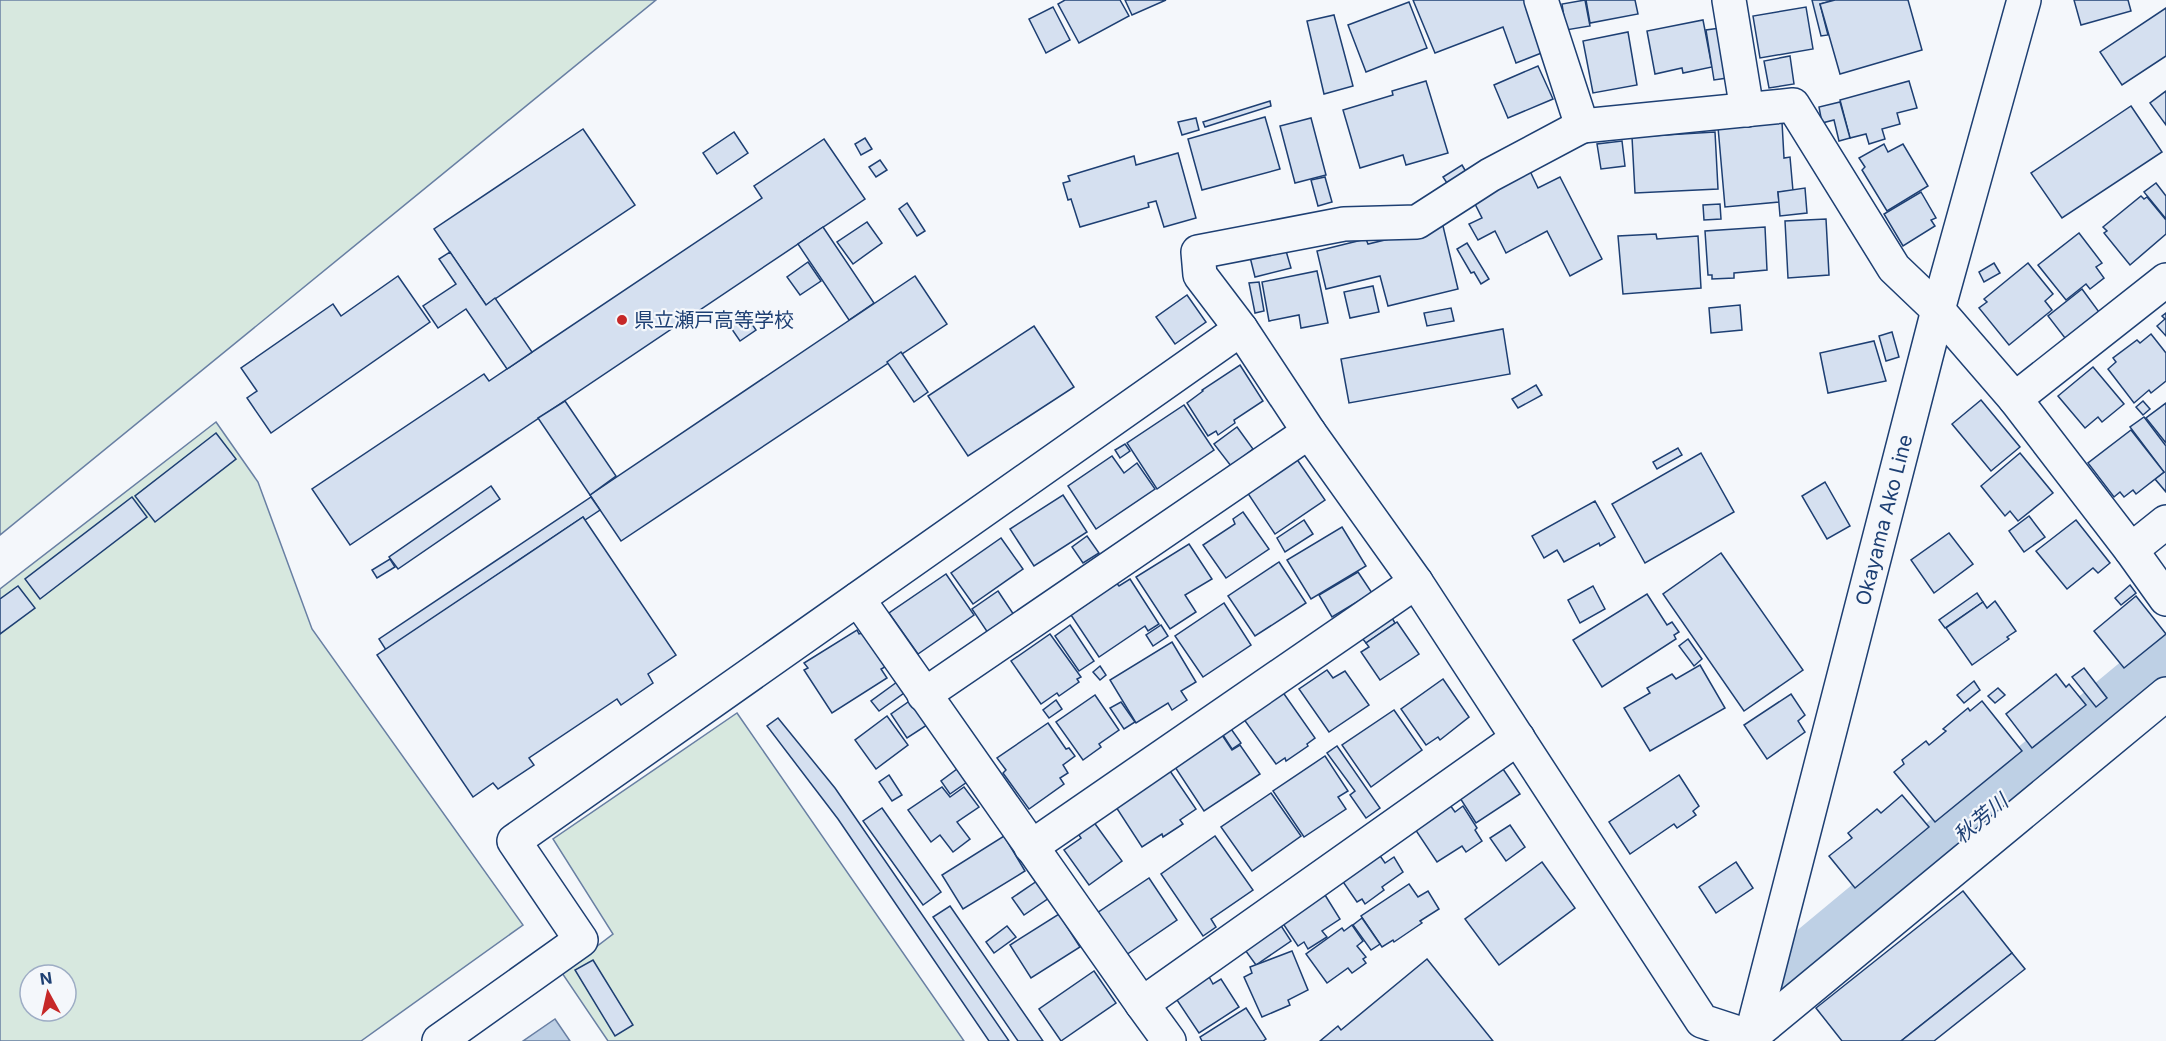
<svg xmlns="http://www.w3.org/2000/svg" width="2166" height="1041" font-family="Inter,'Noto Sans JP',sans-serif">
	<rect width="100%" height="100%" fill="#f4f7fb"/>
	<g fill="#d7e8df" stroke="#687fa3" stroke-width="1.5" fill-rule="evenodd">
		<polygon points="0,0 656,0 0,535"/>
		<path d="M216,422L258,482L312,629L523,925L361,1041H0V589ZM30,975H66V1011H30Z"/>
		<polygon points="737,713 964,1041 608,1041 562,973 613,934 553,839"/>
	</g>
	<polygon fill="#bed0e5" stroke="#687fa3" stroke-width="1.5" points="555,1019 570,1041 523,1041"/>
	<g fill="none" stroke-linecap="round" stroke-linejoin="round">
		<polyline stroke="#bed0e5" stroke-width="64" points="1797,972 2166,666"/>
	</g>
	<g fill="#d5e0f0" stroke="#1d3f73" stroke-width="1.5">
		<polygon points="1065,0 1120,0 1129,16 1079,43 1058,4"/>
		<polygon points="1125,0 1166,0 1132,15"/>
		<polygon points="1413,0 1525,0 1544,52 1516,63 1503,27 1435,53"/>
		<polygon points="1585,0 1590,26 1566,30 1562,4"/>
		<polygon points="1586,0 1635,0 1638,14 1590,23"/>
		<polygon points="1812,0 1835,0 1820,4 1828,35 1821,36"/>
		<polygon points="1835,0 1908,0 1922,50 1840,74 1820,4"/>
		<polygon points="2074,0 2128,0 2131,11 2081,25"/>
		<polygon points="1409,2 1427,48 1366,72 1348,25"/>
		<polygon points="1053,7 1070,40 1046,53 1029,19"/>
		<polygon points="1806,7 1813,49 1760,58 1753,16"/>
		<polygon points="2166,8 2166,56 2122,85 2100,52"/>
		<polygon points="1334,15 1353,86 1324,94 1307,21"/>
		<polygon points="1703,20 1712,67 1683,73 1682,68 1655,74 1647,31"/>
		<polygon points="1720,28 1727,78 1714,80 1706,30"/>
		<polygon points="1628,32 1637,85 1593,93 1583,41"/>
		<polygon points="1790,56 1794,84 1769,88 1764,61"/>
		<polygon points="1538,66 1553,99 1508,118 1494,85"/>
		<polygon points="1426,81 1448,153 1406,165 1403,155 1360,168 1343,110 1393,95 1392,91"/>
		<polygon points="1909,81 1917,108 1897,113 1900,124 1882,129 1885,139 1869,144 1866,134 1850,138 1840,100"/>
		<polygon points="2166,91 2166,125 2150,103"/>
		<polygon points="1270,101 1271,106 1205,127 1203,122"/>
		<polygon points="1840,102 1850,138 1839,141 1834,120 1822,123 1819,107"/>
		<polygon points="2131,106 2162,152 2062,218 2031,173"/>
		<polygon points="1265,117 1280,169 1202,190 1188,139"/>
		<polygon points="1196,118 1199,130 1182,135 1178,122"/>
		<polygon points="1311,118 1326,175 1295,183 1280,126"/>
		<polygon points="1782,122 1784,158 1790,157 1793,191 1778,192 1779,202 1725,207 1718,127"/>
		<polygon points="583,129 635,205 486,305 434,229"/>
		<polygon points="734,132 748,153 717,174 703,153"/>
		<polygon points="1715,132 1718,189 1635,193 1632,137"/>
		<polygon points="865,138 872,149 861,155 855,144"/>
		<polygon points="824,139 865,199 350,545 312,489 484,374 489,381 762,198 754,186"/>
		<polygon points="1622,141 1625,166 1601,169 1597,144"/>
		<polygon points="1884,144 1888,152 1903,144 1928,186 1887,211 1862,170 1865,167 1859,158"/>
		<polygon points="1178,153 1196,218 1164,227 1156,201 1148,203 1149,207 1080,227 1071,199 1068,200 1063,183 1070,181 1068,176 1134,156 1136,165"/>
		<polygon points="880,160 887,170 876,177 869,167"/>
		<polygon points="1462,165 1469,177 1451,189 1443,177"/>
		<polygon points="1529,169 1538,188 1560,177 1602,259 1570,276 1547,231 1506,253 1495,231 1478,240 1469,224 1482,218 1472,198"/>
		<polygon points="1325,177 1332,202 1318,206 1311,180"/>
		<polygon points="2156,183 2166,196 2166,219 2144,192"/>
		<polygon points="1805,188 1807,213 1780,216 1778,192"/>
		<polygon points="1921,192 1936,218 1931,220 1935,226 1903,246 1884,214"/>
		<polygon points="2141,196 2144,199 2147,197 2166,220 2166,234 2130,265 2104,233 2107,231 2103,227"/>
		<polygon points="907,203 925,231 917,236 899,209"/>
		<polygon points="1720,204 1721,219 1704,220 1703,205"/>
		<polygon points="1826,219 1829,275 1788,278 1785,221"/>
		<polygon points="867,222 882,243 853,264 837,242"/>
		<polygon points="1443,226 1458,289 1388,306 1380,276 1326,289 1317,251 1366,239 1368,244"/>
		<polygon points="823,227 874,303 849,320 798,244"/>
		<polygon points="1765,227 1767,270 1734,273 1734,278 1712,279 1712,275 1708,275 1705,231"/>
		<polygon points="2079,233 2102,263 2096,267 2104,278 2090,289 2086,284 2066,300 2038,265"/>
		<polygon points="1656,234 1657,239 1698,236 1701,288 1623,294 1618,236"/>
		<polygon points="1467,243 1489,279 1481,284 1474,272 1471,273 1457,249"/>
		<polygon points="1284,244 1291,268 1255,277 1249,253"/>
		<polygon points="450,252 486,305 495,298 532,352 507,369 466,309 438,328 423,306 456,284 439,259"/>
		<polygon points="808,262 821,281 800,295 787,277"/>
		<polygon points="1994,263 2000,273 1984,282 1979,272"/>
		<polygon points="2028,263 2053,294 2045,301 2052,310 2009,345 1979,308 1987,302 1984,299"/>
		<polygon points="1317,271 1328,323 1301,328 1299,315 1269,321 1262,282"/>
		<polygon points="398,276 430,322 271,433 247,398 257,391 241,368 333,304 341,316"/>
		<polygon points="915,276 947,324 621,541 590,495"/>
		<polygon points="1259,282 1264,311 1255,313 1249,283"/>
		<polygon points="1373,286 1379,312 1350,318 1344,292"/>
		<polygon points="2082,289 2099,312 2065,338 2048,316"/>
		<polygon points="1187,295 1206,322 1175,344 1156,317"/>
		<polygon points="1740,305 1742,330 1711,333 1709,308"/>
		<polygon points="1451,308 1454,321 1427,326 1424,313"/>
		<polygon points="2166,313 2166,336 2157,326 2165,319 2162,316"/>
		<polygon points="745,314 756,330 740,341 729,325"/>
		<polygon points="1034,326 1074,387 968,456 928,396"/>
		<polygon points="1503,329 1510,374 1349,403 1341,359"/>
		<polygon points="1892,332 1899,357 1886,361 1879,336"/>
		<polygon points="2151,334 2166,353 2166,381 2151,393 2149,390 2134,403 2108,369 2116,362 2113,358 2137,340 2140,343"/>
		<polygon points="1874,341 1886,381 1828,393 1820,353"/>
		<polygon points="901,352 928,392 914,402 887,362"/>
		<polygon points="1240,365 1263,401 1234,420 1235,423 1218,435 1216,431 1208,436 1187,403 1203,391 1202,390"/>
		<polygon points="2093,367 2124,404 2102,422 2098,417 2085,428 2058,396"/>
		<polygon points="1536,385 1542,395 1518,408 1512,399"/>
		<polygon points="1981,400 2020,447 1991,471 1952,424"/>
		<polygon points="565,401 616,476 590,495 538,418"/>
		<polygon points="2143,401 2150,409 2143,415 2136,407"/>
		<polygon points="2166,403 2166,443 2146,418"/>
		<polygon points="1184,405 1214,450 1157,489 1127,443"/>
		<polygon points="2144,417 2166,446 2166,492 2155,479 2164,472 2130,427"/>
		<polygon points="1237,427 1253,449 1231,466 1214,444"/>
		<polygon points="2131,430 2164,472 2136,494 2133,490 2124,497 2120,492 2114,497 2088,463"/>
		<polygon points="216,433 236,459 155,522 135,496"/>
		<polygon points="1125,444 1130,451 1120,458 1115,450"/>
		<polygon points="1678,448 1682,455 1657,469 1653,462"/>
		<polygon points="1701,453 1734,512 1645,563 1612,504"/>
		<polygon points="2020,453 2053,493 2018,521 2010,511 2005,516 1981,486"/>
		<polygon points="1112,456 1124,473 1137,463 1155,489 1096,529 1068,486"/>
		<polygon points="1296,458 1325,500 1275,534 1247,492"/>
		<polygon points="1825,482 1850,526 1827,539 1802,496"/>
		<polygon points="491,486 500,499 398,569 389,557"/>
		<polygon points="1063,495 1087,532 1034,566 1010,529"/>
		<polygon points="132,497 147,517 40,599 25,579"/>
		<polygon points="591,497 600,510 585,520 583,517 386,650 379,639"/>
		<polygon points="1595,501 1615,537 1600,546 1599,543 1564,562 1557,550 1544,558 1532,536"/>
		<polygon points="1243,512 1269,549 1226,578 1203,545 1235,524 1233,519"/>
		<polygon points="2029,516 2045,537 2024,552 2009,531"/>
		<polygon points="583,517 676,655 648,674 653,683 621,705 617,699 529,758 534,765 498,789 493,783 473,797 377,655"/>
		<polygon points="1304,520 1313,534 1285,552 1277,538"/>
		<polygon points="2076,520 2110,563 2098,573 2093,568 2067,589 2036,551"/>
		<polygon points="1342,527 1366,566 1311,599 1287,560"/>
		<polygon points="1949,533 1973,564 1934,593 1911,560"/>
		<polygon points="1087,536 1099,553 1083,563 1072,547"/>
		<polygon points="1001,538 1023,569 973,604 951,573"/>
		<polygon points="1189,544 1212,579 1185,595 1196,612 1170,629 1136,577"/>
		<polygon points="1721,553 1803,670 1744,711 1663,594"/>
		<polygon points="390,559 395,567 377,578 372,570"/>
		<polygon points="1279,562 1306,603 1255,636 1228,596"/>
		<polygon points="1358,572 1372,593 1332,617 1319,595"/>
		<polygon points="946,574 974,615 918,654 889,613"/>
		<polygon points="1130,579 1159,624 1148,631 1145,626 1099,657 1071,615 1093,600 1090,597 1114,580 1119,586"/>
		<polygon points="2130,585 2136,593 2121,605 2115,598"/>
		<polygon points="18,586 35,608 0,634 0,599"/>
		<polygon points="1593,586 1605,609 1580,623 1568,600"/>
		<polygon points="998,591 1014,615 988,633 972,609"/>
		<polygon points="1977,593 1983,602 1945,628 1939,620"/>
		<polygon points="1647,594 1667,625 1672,622 1679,632 1674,635 1676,639 1602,687 1573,640"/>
		<polygon points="2136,596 2166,634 2124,668 2094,631"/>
		<polygon points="1995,601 2016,631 2007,637 2009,639 1972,665 1946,628 1983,602 1987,608"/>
		<polygon points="1224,603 1251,645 1203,677 1175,636"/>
		<polygon points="1392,618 1395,623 1366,643 1362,638"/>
		<polygon points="1397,622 1419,654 1380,680 1361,652 1369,647 1366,643"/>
		<polygon points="1070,625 1094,661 1079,671 1055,636"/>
		<polygon points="1161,625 1168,636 1153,646 1146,635"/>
		<polygon points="857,630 859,634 863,633 885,667 881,669 887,678 832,713 804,670 808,668 804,663"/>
		<polygon points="1050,634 1081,677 1077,679 1079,682 1059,696 1057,693 1041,704 1011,661"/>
		<polygon points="1688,639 1702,659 1694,666 1679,646"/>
		<polygon points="1172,642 1196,682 1181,691 1187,700 1172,710 1168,703 1136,723 1110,680"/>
		<polygon points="1700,665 1725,708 1650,751 1624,708 1650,693 1647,688 1672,674 1676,679"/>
		<polygon points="1100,666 1106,675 1100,680 1093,672"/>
		<polygon points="2084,668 2107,698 2096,707 2072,677"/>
		<polygon points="1327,670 1333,678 1345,671 1369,705 1329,732 1299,689"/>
		<polygon points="2056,674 2066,687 2069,684 2086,705 2032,748 2006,714"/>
		<polygon points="1443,679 1469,717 1440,740 1438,737 1426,745 1401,709"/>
		<polygon points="1974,681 1980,690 1964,703 1957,695"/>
		<polygon points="897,682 904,693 879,711 871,701"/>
		<polygon points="1998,688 2005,695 1995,703 1988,696"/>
		<polygon points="1282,691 1315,738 1307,744 1308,746 1286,761 1285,758 1276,764 1243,718"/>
		<polygon points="1791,694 1805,715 1798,721 1805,732 1767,759 1744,725"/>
		<polygon points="1095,695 1119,730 1099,744 1101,747 1083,760 1056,722"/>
		<polygon points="911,700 927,725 907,738 891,714"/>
		<polygon points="1056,700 1062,709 1049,718 1043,710"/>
		<polygon points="1982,701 2022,751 1935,822 1894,772 1904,764 1902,760 1926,741 1929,745 1946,731 1943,729 1968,708 1970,711"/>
		<polygon points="1121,702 1135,722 1124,729 1110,708"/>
		<polygon points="1394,710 1422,750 1371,787 1342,745"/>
		<polygon points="887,716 908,745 876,769 855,740"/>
		<polygon points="778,718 835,788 1009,1041 989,1041 838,819 767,726"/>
		<polygon points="1048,723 1066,749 1069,748 1075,756 1063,765 1068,773 1060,778 1064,784 1029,809 1003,773 1006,770 997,758"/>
		<polygon points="1229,726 1241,743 1232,749 1221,732"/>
		<polygon points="1222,735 1232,750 1240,745 1260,774 1204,811 1175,767"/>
		<polygon points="1337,746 1380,808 1366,818 1350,795 1355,791 1327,753"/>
		<polygon points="1325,756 1348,791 1338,797 1346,809 1304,837 1273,791"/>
		<polygon points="957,769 967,782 950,794 941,781"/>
		<polygon points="1503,769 1520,794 1476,823 1460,798"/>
		<polygon points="1170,771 1196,809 1180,820 1183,824 1163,837 1162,834 1142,847 1116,807"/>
		<polygon points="889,775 902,795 892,801 879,782"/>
		<polygon points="1679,775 1699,806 1693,811 1696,815 1677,828 1674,824 1630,854 1609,822"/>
		<polygon points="942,787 950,797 964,787 979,807 957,822 970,839 953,852 940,835 931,842 908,810"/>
		<polygon points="1271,793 1301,836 1252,871 1221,827"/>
		<polygon points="1902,795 1929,827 1855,888 1829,856 1852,838 1848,833 1877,809 1881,813"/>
		<polygon points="1450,805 1455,812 1463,806 1477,828 1475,830 1482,841 1466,852 1462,846 1437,862 1415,829"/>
		<polygon points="882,808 941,892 923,905 863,821"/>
		<polygon points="1093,821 1122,861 1089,885 1064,850 1081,838 1077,832"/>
		<polygon points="1510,825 1525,847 1506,861 1490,838"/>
		<polygon points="1004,836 1025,871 963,909 942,875"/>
		<polygon points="1215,836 1253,890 1211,919 1216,927 1203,936 1161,874"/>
		<polygon points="1376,850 1385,863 1394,857 1403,872 1382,887 1384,890 1365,904 1362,899 1357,902 1339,876"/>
		<polygon points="1542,862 1575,908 1499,965 1465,919"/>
		<polygon points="1736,862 1753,888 1716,913 1699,887"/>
		<polygon points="1149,878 1177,920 1126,955 1097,913"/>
		<polygon points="1037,881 1049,898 1024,915 1012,898"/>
		<polygon points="1409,884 1418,897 1428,891 1439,909 1420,921 1422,923 1394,942 1393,940 1382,947 1361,916"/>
		<polygon points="1963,891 2012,953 1901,1041 1842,1041 1816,1008"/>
		<polygon points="1325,895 1340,919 1322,931 1327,937 1308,949 1304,942 1298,946 1282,922"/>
		<polygon points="950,906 1043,1041 1018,1041 933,917"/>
		<polygon points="1059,914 1080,947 1031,978 1010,945"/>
		<polygon points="1276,918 1291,941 1256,965 1240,943"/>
		<polygon points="1362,918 1380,944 1371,950 1353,925"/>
		<polygon points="1352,925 1363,941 1357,946 1366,957 1363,959 1366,963 1352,973 1348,968 1327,983 1306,954 1342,928 1344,931"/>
		<polygon points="1007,926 1016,937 994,953 986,942"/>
		<polygon points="1292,951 1308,990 1288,1000 1290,1005 1262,1017 1244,977 1252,973 1250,967"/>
		<polygon points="2012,953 2025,969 1934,1041 1901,1041"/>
		<polygon points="1427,959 1493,1041 1320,1041 1338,1026 1341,1030"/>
		<polygon points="593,960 633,1025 615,1036 575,970"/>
		<polygon points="1094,971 1116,1003 1061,1041 1039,1009"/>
		<polygon points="1208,975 1213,984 1221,979 1239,1007 1199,1033 1175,997"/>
		<polygon points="1246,1008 1266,1039 1263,1041 1202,1041 1200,1037"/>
	</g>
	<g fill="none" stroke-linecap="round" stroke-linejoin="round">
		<defs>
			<g id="minor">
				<polyline points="1541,0 1582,126 1490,175 1417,222 1344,224 1198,252 1200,275 1241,329 1309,432 1416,582 1702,1021 1751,1037 1753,1041"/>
				<polyline points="1729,0 1747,110"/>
				<polyline points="1582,126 1793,105 1894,268 1938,310 2015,399 2131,550 2166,599"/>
				<polyline points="2015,399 2166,280"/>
				<polyline points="2131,550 2166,522"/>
				<polyline points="858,599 1142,1004 1518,738"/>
				<polyline points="924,695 1309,432"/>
				<polyline points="1031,847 1416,582"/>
				<polyline points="1142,1004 1169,1041"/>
				<polyline points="1751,1037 2166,694"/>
				<polyline points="439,1041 581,940 514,841 1241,329"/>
			</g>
			<g id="primary">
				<path id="s1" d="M1750,1041L1938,310L2024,0"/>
			</g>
		</defs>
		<use href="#minor" stroke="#1d3f73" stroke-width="36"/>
		<use href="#primary" stroke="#1d3f73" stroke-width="36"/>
		<use href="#minor" stroke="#f4f7fb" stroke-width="33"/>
		<use href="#primary" stroke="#f4f7fb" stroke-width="33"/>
	</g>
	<circle fill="#c62828" stroke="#f4f7fb" stroke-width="2" cx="622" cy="320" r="6"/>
	<g text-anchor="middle" stroke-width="4.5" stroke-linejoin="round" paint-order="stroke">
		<g font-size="20" fill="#1d3f73" stroke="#f4f7fb" text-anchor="start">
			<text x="634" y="327">県立瀬戸高等学校</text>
		</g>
		<g font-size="20" fill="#1d3f73" stroke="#f4f7fb">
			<text dy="7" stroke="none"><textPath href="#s1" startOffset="538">Okayama Ako Line</textPath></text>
		</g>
		<g font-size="21" font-style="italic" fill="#1d3f73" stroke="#f4f7fb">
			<text transform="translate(1981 819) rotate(-40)" y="7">秋芳川</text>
		</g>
	</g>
	<g transform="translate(48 993) rotate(352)"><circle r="28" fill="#f4f7fb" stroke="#9eadc5" stroke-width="1.5"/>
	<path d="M0-4.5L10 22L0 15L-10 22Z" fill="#c62828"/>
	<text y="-9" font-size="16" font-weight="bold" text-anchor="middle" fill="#1d3f73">N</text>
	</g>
</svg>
